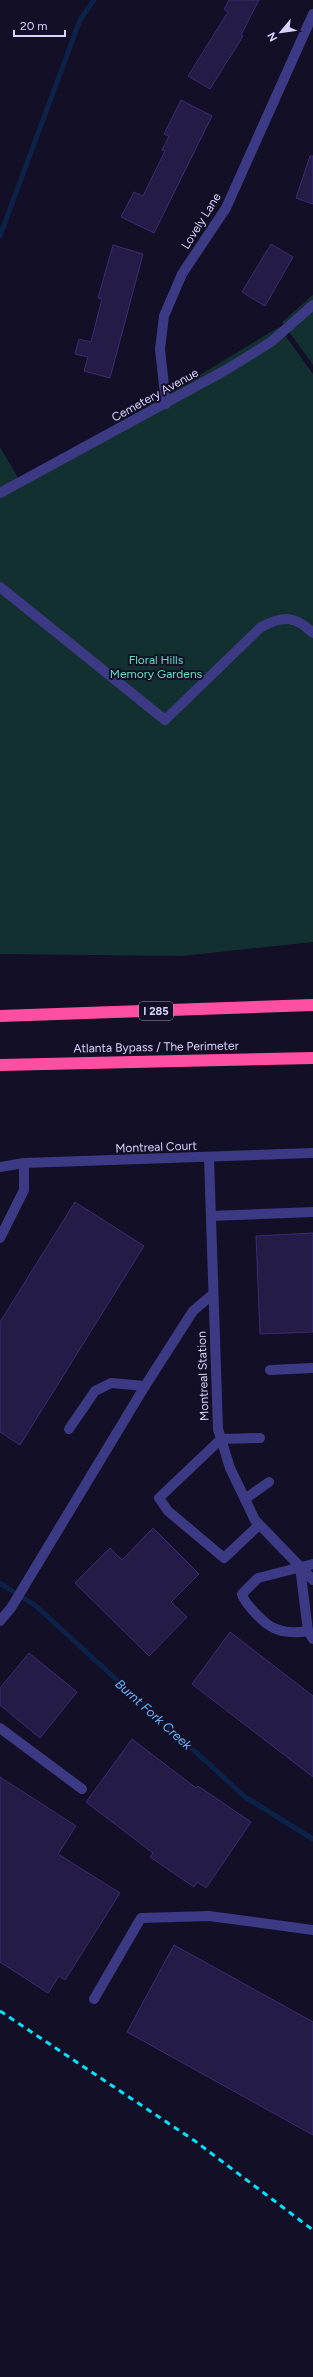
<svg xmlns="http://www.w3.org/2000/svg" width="313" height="2377" font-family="Figtree,sans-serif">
	<rect width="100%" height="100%" fill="#130f26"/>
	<g fill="#12302f">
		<polygon points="313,295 313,365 282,322"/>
		<polygon points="279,327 313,374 313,942 182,956 0,954 0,447 21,483"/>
	</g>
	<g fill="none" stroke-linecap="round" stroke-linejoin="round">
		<g stroke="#0c2248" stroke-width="5">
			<polyline points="0,236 80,20 94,0"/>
			<polyline points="0,1583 36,1606 245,1797 313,1839"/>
		</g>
	</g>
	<g fill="#241b47" stroke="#3b2d73">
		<polygon points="229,0 259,0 241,35 243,36 210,89 188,76 228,12 224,9"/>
		<polygon points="181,100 212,116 154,233 121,217 134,192 143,196 165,151 162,150 169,136 164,134"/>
		<polygon points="310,156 313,156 313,204 296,198"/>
		<polygon points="271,244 293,257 265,306 242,292"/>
		<polygon points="113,245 143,254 110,378 84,371 88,357 75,354 79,339 91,342 102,299 98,298"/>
		<polygon points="75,1202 144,1246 20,1445 0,1432 0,1322"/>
		<polygon points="313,1233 313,1332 260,1334 256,1236"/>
		<polygon points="153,1528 199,1574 171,1602 187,1617 149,1656 75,1583 110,1548 122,1560"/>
		<polygon points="230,1632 313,1696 313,1777 192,1684"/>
		<polygon points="29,1653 77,1692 40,1738 0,1705 0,1688"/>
		<polygon points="132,1739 196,1788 198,1786 251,1822 206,1888 197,1882 194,1887 150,1857 153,1853 86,1802"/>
		<polygon points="0,1777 76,1826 58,1854 120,1893 65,1980 59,1976 48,1993 0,1962"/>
		<polygon points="174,1945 313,2022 313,2135 127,2032"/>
	</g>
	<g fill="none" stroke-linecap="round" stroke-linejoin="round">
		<g stroke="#3d3a85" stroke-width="10">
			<polyline points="166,404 160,349 164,316 182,274 226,208 313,14"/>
			<polyline points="0,493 224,371 271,342 313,305"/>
			<path d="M0,587L165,720L261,627C284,615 295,616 313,633"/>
			<polyline points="209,1158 218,1429 230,1468 255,1520 313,1580"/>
			<polyline points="0,1167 24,1163 313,1153"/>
			<polyline points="211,1216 313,1212"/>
			<polyline points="0,1238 24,1190 24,1163"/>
			<polyline points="270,1370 313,1368"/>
			<polyline points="69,1429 95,1391 111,1383 145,1386 193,1311 213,1294"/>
			<polyline points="245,1499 269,1482"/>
			<polyline points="259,1525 224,1558 168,1511 159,1498 221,1439 260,1438"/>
			<polyline points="300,1567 308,1631 313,1639"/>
			<polyline points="0,1621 11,1608 145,1386"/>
			<path d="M308,1631C298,1633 284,1633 274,1628C265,1625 244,1603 242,1594L258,1578L313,1564"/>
			<polyline points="0,1728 82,1789"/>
			<polyline points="94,1999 141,1918 209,1916 313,1930"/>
		</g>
		<g stroke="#ff4fa3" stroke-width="12">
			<polyline points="0,1016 313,1005"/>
			<polyline points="0,1065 313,1058"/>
		</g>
		<polyline stroke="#00e5ff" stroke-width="3" stroke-dasharray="6 5" stroke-linecap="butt" points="0,2011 195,2141 313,2230"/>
	</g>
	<g text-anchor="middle" stroke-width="4" stroke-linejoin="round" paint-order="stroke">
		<rect fill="#130f26" stroke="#9e99be" stroke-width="1" x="139" y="1002" width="34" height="18" rx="3"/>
		<g font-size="11" font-weight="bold" fill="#d9d4ff">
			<text x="156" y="1015">I 285</text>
		</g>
		<g font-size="12" fill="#d9d4ff" stroke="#130f26">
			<text transform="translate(201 221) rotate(-58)" y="4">Lovely Lane</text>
			<text transform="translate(155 395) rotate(-29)" y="4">Cemetery Avenue</text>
			<text transform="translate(156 1047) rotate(-1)" y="4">Atlanta Bypass / The Perimeter</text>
			<text transform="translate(156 1147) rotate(-2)" y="4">Montreal Court</text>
			<text transform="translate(203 1376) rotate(-92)" y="4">Montreal Station</text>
		</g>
		<g font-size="12" fill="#5fe0c0" stroke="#130f26">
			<text x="156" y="664">Floral Hills<tspan x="156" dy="14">Memory Gardens</tspan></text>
		</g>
		<g font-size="13" font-style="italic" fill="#62b6ff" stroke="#130f26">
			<text transform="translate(154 1714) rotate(42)" y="5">Burnt Fork Creek</text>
		</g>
	</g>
	<g transform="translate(281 32) rotate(241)" stroke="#130f26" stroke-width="3" paint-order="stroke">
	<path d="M0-3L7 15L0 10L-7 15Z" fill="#d9d4ff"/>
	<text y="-6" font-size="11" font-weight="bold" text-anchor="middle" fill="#d9d4ff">N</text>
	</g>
	<path d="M14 30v6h51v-6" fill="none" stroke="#d9d4ff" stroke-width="2"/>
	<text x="20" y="30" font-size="12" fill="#d9d4ff" stroke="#130f26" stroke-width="3" paint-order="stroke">20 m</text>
</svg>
